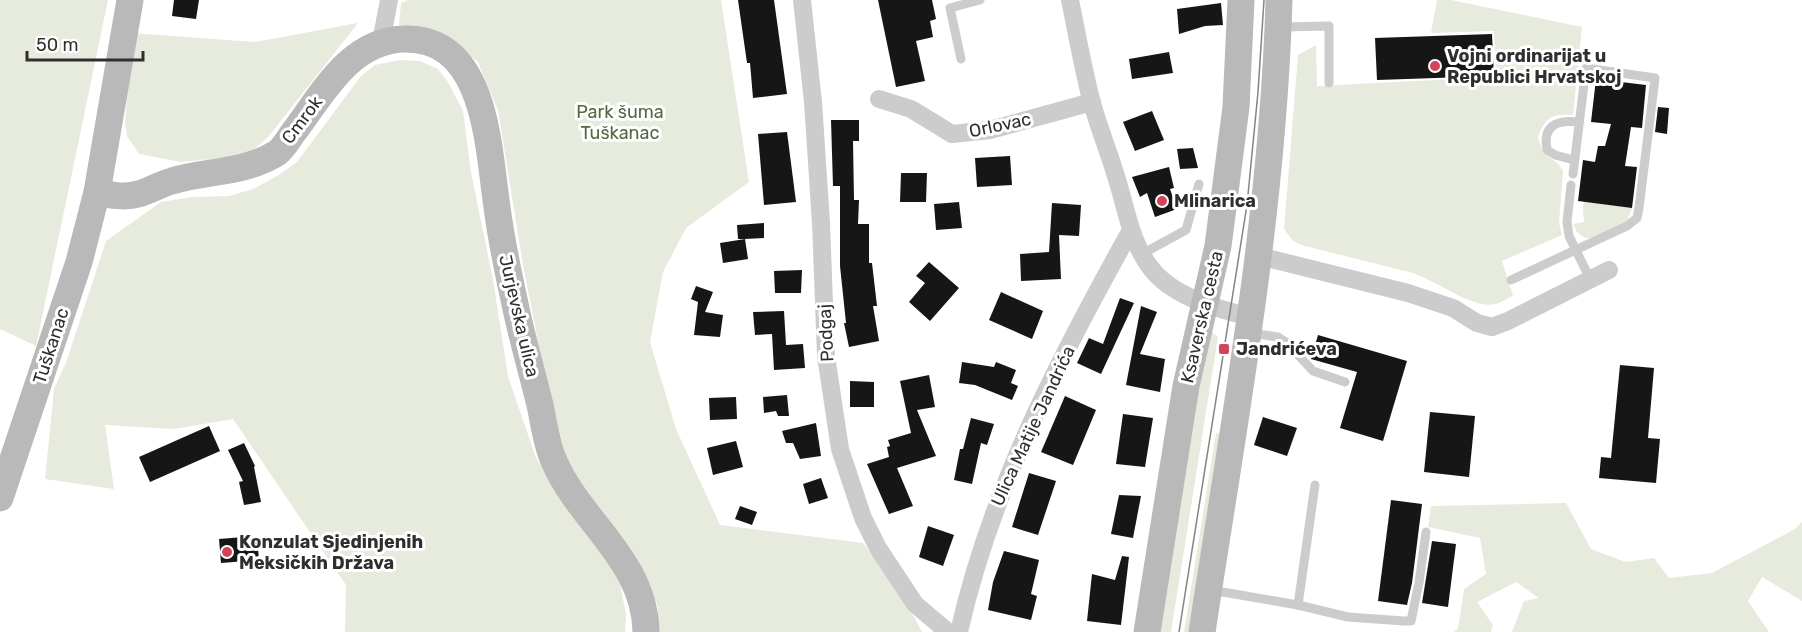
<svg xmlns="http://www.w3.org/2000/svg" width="1802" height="632" font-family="Rubik,sans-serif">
	<rect width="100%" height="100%" fill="#fff"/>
	<g fill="#e6ebde">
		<polygon points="0,0 108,0 36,346 0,329"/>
		<polygon points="408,0 721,0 749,182 686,228 663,272 650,342 676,429 720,525 863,543 905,600 922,632 656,632 658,607 637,562 570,468 554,422 523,265 498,110 478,62 444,34 399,25 401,3"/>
		<path d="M1437,0H1451L1582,27L1573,115C1552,114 1546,116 1538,137C1544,163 1555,155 1563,171L1559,223L1562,235L1502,261L1513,296C1508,298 1502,302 1496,304C1474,310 1435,280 1413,273L1301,245L1292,240L1284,229L1298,55L1316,45L1317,86L1496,77L1494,31L1431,33Z"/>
		<polygon points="358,23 269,136 248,155 181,162 139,154 127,136 125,124 132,33 255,42"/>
		<polygon points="399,60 420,61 438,69 448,82 463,111 471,172 493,280 508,376 536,458 573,513 617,569 626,614 625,632 345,632 346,585 233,419 174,429 105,425 114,489 45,479 54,389 67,360 106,241 161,202 192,197 229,196 253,189 277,176 297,162 361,76 375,65"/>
		<polygon points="1584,201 1632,208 1627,221 1592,238 1585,238 1577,232 1573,224 1584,222 1583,209"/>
		<polygon points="1207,328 1218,337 1171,632 1155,632"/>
		<polygon points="1216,433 1220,434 1194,632 1184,632"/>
		<polygon points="1566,503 1591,549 1626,562 1654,558 1669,578 1712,573 1795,529 1802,522 1802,601 1762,577 1748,601 1769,632 1512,632 1524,601 1539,598 1516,582 1477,602 1493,625 1491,632 1454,632 1458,628 1464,589 1486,574 1480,538 1428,527 1431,506"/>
	</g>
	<g fill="#161616">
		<polygon points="174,0 199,0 196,19 172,16"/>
		<polygon points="738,0 774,0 787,94 753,98 750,63 747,63"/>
		<polygon points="878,0 932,0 936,19 930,21 933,37 916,41 925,81 896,87"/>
		<polygon points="1221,3 1223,25 1205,26 1179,34 1177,9"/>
		<polygon points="1492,34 1494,76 1377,80 1375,38"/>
		<polygon points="1169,52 1173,73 1132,79 1129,59"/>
		<polygon points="1596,79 1646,85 1642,128 1631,127 1625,166 1637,167 1632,208 1578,201 1583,160 1595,162 1598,146 1605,146 1611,124 1591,122"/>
		<polygon points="1658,107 1669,108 1667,134 1655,132"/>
		<polygon points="1152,111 1164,140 1135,151 1123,122"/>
		<polygon points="831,120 859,120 859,141 853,141 854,200 859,200 858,224 869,224 869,263 872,263 877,306 873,306 879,341 849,347 844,323 846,323 840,266 840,186 833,186"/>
		<polygon points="787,132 796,202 764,205 758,134"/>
		<polygon points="1193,148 1198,168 1180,169 1177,149"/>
		<polygon points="1010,156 1012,185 977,187 975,158"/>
		<polygon points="1169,167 1174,188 1170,189 1177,209 1155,217 1147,193 1140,197 1132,177"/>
		<polygon points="901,173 927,173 926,202 900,202"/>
		<polygon points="959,202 962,228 936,230 934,204"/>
		<polygon points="1052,203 1081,205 1079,236 1059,235 1061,279 1021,281 1020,254 1049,252"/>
		<polygon points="764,223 764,238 745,239 748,259 723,263 720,243 745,239 738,239 737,225"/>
		<polygon points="929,262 959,288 930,321 909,302 925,283 916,276"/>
		<polygon points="802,270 801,293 775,293 774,271"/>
		<polygon points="696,286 713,292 705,312 723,315 720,337 694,335 698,302 691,299"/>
		<polygon points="1001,292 1043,311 1032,339 989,320"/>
		<polygon points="1120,298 1134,303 1101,374 1077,363 1089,338 1103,344"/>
		<polygon points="1141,306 1157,312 1140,354 1165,359 1160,392 1126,385"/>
		<polygon points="784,311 786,345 803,344 805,368 774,370 772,334 755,335 753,312"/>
		<polygon points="1318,335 1407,361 1383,441 1340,428 1357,372 1311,359"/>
		<polygon points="962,362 994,367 996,362 1016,370 1011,383 1018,386 1012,400 975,385 959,383"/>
		<polygon points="1620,365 1654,368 1648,438 1660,439 1656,483 1599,478 1601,457 1611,458"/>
		<polygon points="929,375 935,407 917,410 936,456 897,468 913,506 889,514 867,464 889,457 887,447 890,446 888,440 911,433 900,381"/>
		<polygon points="850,381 874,382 874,407 850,407"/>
		<polygon points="787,395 789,416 778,416 776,411 764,413 763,397"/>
		<polygon points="1065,396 1096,410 1073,465 1041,452"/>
		<polygon points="736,397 737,419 710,420 709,398"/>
		<polygon points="1430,412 1475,416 1469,477 1424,472"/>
		<polygon points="1123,414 1153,418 1145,467 1116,464"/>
		<polygon points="1263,417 1297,428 1287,456 1254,445"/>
		<polygon points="971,418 994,424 987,445 981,443 972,484 954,480 960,449 963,449"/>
		<polygon points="816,423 821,456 800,459 793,443 786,443 782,431"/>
		<polygon points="209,426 220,451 150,482 139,457"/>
		<polygon points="736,441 743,467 713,475 707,448"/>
		<polygon points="244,443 255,466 254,467 261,502 244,505 239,482 243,481 228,450"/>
		<polygon points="1029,473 1056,481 1038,535 1012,527"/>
		<polygon points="821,478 828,498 809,504 803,484"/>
		<polygon points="1119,495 1141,496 1133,538 1111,534"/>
		<polygon points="1391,500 1422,504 1412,583 1407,605 1378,601"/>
		<polygon points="740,506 757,512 752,525 735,519"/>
		<polygon points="928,526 954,535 943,566 919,557"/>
		<polygon points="257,536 259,560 221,563 219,539"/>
		<polygon points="1432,541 1456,544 1448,607 1422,603"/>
		<polygon points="1004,551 1039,560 1031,594 1037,596 1031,620 988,610 993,582"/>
		<polygon points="1122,556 1129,557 1121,625 1087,621 1092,574 1115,580"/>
	</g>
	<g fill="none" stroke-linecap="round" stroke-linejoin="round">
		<g stroke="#ccc" stroke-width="9">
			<polyline points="1281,27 1329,26 1329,83"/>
			<polyline points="961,59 950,8 980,0"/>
			<path d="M1574,160L1555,155L1547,150C1542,124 1558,120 1579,122"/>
			<polyline points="1571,185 1567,222 1569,236 1590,279"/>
			<polyline points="1142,254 1186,230 1199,184"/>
			<polyline points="1511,280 1627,226 1637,218 1639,208 1655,78 1586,68 1573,174"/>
			<polyline points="1250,333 1278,337 1287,343 1313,371 1345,382"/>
			<polyline points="1419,583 1426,532"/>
			<polyline points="1211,590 1298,605 1348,617 1404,621 1411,621 1418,587"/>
			<polyline points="1298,605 1315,485"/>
		</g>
		<g stroke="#ccc" stroke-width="18">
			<polyline points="802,0 813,102 821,223 826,356 840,449 863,518 878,548 915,604 948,632"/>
			<path d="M1070,0C1077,34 1083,69 1092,103C1100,131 1111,158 1119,186C1127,214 1132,243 1150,267C1171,296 1217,309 1251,317"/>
			<polyline points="381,42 389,0"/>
			<polyline points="879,99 911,109 952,134 990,130 1092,102"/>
			<polyline points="1259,256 1408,293 1453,308 1477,323 1492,327 1508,321 1609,270"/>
			<path d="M959,632C991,489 1060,357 1131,230"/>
		</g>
		<g stroke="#b9b9b9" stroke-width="27">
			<path d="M97,192C110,195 124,198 138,194C150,191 160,184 172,181C208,170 243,174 277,153C285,147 290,136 296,129C324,91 351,41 403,39C487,36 488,148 497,207C501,239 508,272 515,304C522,338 532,372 540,405C544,423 546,444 554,461C580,522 645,560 646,632"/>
			<polyline points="0,498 79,262 97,192 130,0"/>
			<polyline points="1147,632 1186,386 1218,246 1236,107 1241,0"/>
			<path d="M1202,632C1234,422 1273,213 1279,0"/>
		</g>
		<polyline stroke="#848484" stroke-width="1.5" points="1179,632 1247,205 1258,92 1264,0"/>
	</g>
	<g fill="#d3445a" stroke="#fff" stroke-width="2">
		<circle cx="1435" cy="66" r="6"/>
		<circle cx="1162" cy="201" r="6"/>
		<rect x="1218" y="343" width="12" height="12" rx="3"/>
		<circle cx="227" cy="552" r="6"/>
	</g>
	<g text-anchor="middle" stroke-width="6" stroke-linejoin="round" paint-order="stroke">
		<g font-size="18" font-weight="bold" fill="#2f2f2f" stroke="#fff" text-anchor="start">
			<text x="1447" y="62">Vojni ordinarijat u<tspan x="1447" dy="21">Republici Hrvatskoj</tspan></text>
			<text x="1174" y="207">Mlinarica</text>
			<text x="1236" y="355">Jandrićeva</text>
			<text x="239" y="548">Konzulat Sjedinjenih<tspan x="239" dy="21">Meksičkih Država</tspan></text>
		</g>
		<g font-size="18" fill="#556641" stroke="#fff">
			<text x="620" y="118">Park šuma<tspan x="620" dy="21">Tuškanac</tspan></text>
		</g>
		<g font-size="18" fill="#2f2f2f" stroke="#fff">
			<text transform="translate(302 120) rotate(-53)" y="6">Cmrok</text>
			<text transform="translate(1000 125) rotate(-12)" y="6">Orlovac</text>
			<text transform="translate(519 316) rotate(77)" y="6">Jurjevska ulica</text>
			<text transform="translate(1202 317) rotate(-77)" y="6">Ksaverska cesta</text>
			<text transform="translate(826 333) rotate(-93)" y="6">Podgaj</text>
			<text transform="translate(51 346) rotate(-72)" y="6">Tuškanac</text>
			<text transform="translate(1033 426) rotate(-65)" y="6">Ulica Matije Jandrića</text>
		</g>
	</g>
	<path d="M27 51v9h116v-9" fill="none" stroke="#2f2f2f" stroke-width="3"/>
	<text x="36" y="51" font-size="18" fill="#2f2f2f" stroke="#ffffff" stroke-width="4.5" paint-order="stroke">50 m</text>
</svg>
